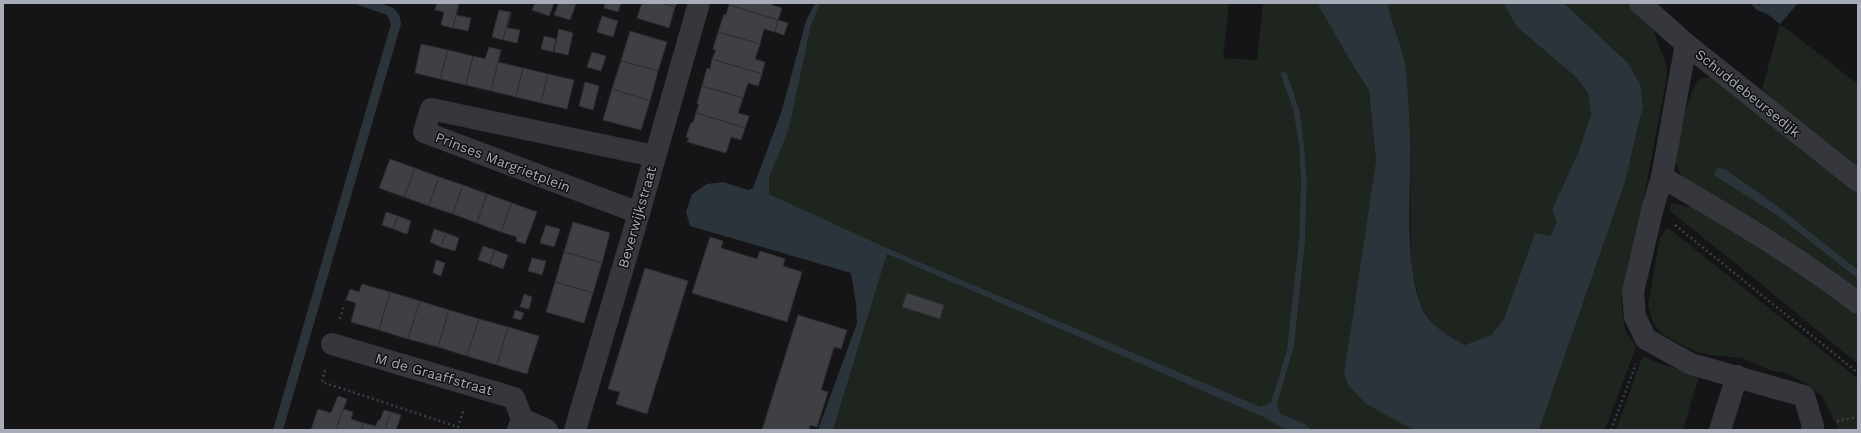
<svg xmlns="http://www.w3.org/2000/svg" width="1861" height="433" font-family="'Work Sans',sans-serif">
	<rect width="100%" height="100%" fill="#151517"/>
	<g fill="#1d251e">
		<polygon points="821,3 1229,3 1223,58 1257,60 1263,3 1317,3 1355,69 1369,90 1376,161 1344,374 1366,404 1413,430 1312,430 1305,424 1281,414 1277,404 1294,347 1305,241 1307,181 1304,144 1299,109 1285,71 1280,73 1293,109 1299,145 1301,180 1299,239 1287,349 1271,402 1261,407 889,249 769,194 769,178 789,129 811,25"/>
		<polygon points="1388,3 1503,3 1517,27 1576,77 1588,93 1591,115 1557,222 1550,237 1535,233 1504,319 1491,335 1465,345 1448,337 1434,326 1420,304 1411,265 1410,134 1405,63 1389,14"/>
		<polygon points="1564,3 1629,3 1650,22 1666,64 1667,75 1642,208 1621,298 1625,330 1636,347 1605,430 1539,430 1625,182 1643,106 1640,84 1628,63"/>
		<polygon points="1780,24 1858,84 1858,174 1761,93"/>
		<path d="M1713,76L1858,190V270L1772,202L1725,169L1752,199L1778,216L1858,279V295L1682,177C1680,171 1676,165 1676,159C1676,141 1688,96 1698,80Z"/>
		<polygon points="1671,203 1694,208 1793,265 1858,313 1858,364 1755,279 1670,211"/>
		<polygon points="1667,227 1858,379 1858,430 1839,430 1822,396 1805,383 1783,372 1772,371 1742,358 1708,355 1695,351 1663,335 1653,322 1648,305 1660,238"/>
		<polygon points="887,254 1263,417 1286,430 833,430"/>
		<polygon points="1643,355 1655,362 1699,376 1683,430 1616,430"/>
	</g>
	<g fill="#2b343b">
		<path d="M353,3C373,3 400,0 401,24L283,430H273L391,24L387,15Z"/>
		<polygon points="815,3 821,3 811,25 789,129 769,178 769,194 889,249 1261,407 1271,402 1287,349 1299,239 1301,180 1299,145 1293,109 1280,73 1286,71 1299,109 1304,144 1307,181 1305,241 1294,347 1277,404 1281,414 1305,424 1312,430 1286,430 1263,417 887,254 833,430 818,430 857,323 856,303 851,273 690,226 686,212 692,194 707,184 723,182 748,190 753,188 782,110 806,21"/>
		<path d="M1317,3H1388C1391,24 1401,43 1405,64C1408,87 1409,111 1410,134C1412,186 1403,254 1420,303C1427,324 1446,335 1465,345L1491,335L1504,319L1535,233L1550,236L1557,222L1552,210L1578,153L1591,115L1588,93L1576,77L1517,27L1503,3H1564L1628,63L1640,84L1643,106L1625,182L1539,430H1413L1366,404L1349,386L1344,374L1376,161L1369,90L1355,69Z"/>
		<path d="M1751,3L1760,5L1764,3H1798L1780,24C1775,21 1771,16 1767,14C1757,9 1758,13 1751,3Z"/>
		<polygon points="1717,168 1725,169 1772,202 1858,270 1858,279 1778,216 1714,175"/>
	</g>
	<g fill="#3f4044" stroke="#2f2f33">
		<polygon points="437,3 459,3 453,28 441,25 444,12 435,10"/>
		<polygon points="459,3 456,15 471,18 468,31 453,28"/>
		<polygon points="535,3 554,3 549,16 532,10"/>
		<polygon points="559,3 576,4 570,20 554,15"/>
		<polygon points="605,3 621,3 618,12 604,8"/>
		<polygon points="642,3 662,3 675,7 669,28 637,18"/>
		<polygon points="662,3 677,3 675,7"/>
		<polygon points="730,3 772,3 772,5 782,8 778,20 729,5"/>
		<polygon points="729,5 778,20 775,32 764,29 760,44 718,32 724,14 726,15"/>
		<polygon points="499,10 510,12 503,40 492,37"/>
		<polygon points="510,12 511,13 507,28 520,30 517,43 503,40"/>
		<polygon points="602,16 618,21 613,37 597,32"/>
		<polygon points="778,20 788,23 784,35 775,32"/>
		<polygon points="559,29 573,33 568,55 554,52"/>
		<polygon points="630,31 667,42 658,71 621,61"/>
		<polygon points="718,32 760,44 755,59 765,62 762,74 712,59 716,50 713,49"/>
		<polygon points="544,36 556,39 553,52 541,49"/>
		<polygon points="421,44 448,50 440,79 415,73"/>
		<polygon points="489,47 501,50 491,91 466,85 473,56 485,59"/>
		<polygon points="448,50 473,56 466,85 440,79"/>
		<polygon points="501,50 498,62 523,68 516,97 491,91"/>
		<polygon points="592,52 606,56 601,71 587,67"/>
		<polygon points="712,59 762,74 758,86 748,83 743,98 702,86 707,68 710,69"/>
		<polygon points="621,61 658,71 650,101 612,89"/>
		<polygon points="523,68 548,74 541,103 516,97"/>
		<polygon points="548,74 574,80 567,109 541,103"/>
		<polygon points="585,82 599,86 593,110 579,106"/>
		<polygon points="702,86 743,98 738,113 749,116 745,128 696,113 699,104 697,103"/>
		<polygon points="612,89 650,101 641,130 603,120"/>
		<polygon points="696,113 745,128 741,140 731,137 726,153 687,142 689,138 686,137 691,122 693,123"/>
		<polygon points="390,159 415,168 404,197 379,188"/>
		<polygon points="415,168 439,177 429,206 404,197"/>
		<polygon points="439,177 463,185 453,214 429,206"/>
		<polygon points="463,185 487,194 477,223 453,214"/>
		<polygon points="487,194 512,203 501,232 477,223"/>
		<polygon points="512,203 537,212 525,244 516,241 517,237 501,232"/>
		<polygon points="386,212 398,216 393,229 382,225"/>
		<polygon points="398,216 411,221 407,234 393,229"/>
		<polygon points="573,222 610,233 602,263 564,252"/>
		<polygon points="546,225 560,229 554,247 540,243"/>
		<polygon points="434,229 446,233 441,247 430,242"/>
		<polygon points="446,233 459,238 455,251 441,247"/>
		<polygon points="710,237 723,241 721,248 757,259 760,251 773,255 785,259 783,266 802,272 787,322 692,293"/>
		<polygon points="483,246 495,250 490,264 478,260"/>
		<polygon points="495,250 508,255 503,269 490,264"/>
		<polygon points="564,252 602,263 593,293 555,282"/>
		<polygon points="532,258 546,261 542,275 528,271"/>
		<polygon points="436,260 445,263 441,276 433,273"/>
		<polygon points="645,268 688,281 647,414 616,404 620,392 608,389"/>
		<polygon points="555,282 593,293 584,323 546,312"/>
		<polygon points="362,284 390,292 379,330 351,322 356,303 346,300 350,289 359,292"/>
		<polygon points="390,292 420,301 408,339 379,330"/>
		<polygon points="907,293 944,305 940,319 902,307"/>
		<polygon points="524,294 532,297 529,309 520,307"/>
		<polygon points="420,301 449,310 438,347 408,339"/>
		<polygon points="449,310 479,319 467,356 438,347"/>
		<polygon points="515,310 524,313 521,320 513,318"/>
		<polygon points="798,315 847,330 841,349 834,347 821,390 828,392 817,427 810,425 809,430 762,430"/>
		<polygon points="479,319 508,327 497,365 467,356"/>
		<polygon points="508,327 539,336 527,374 497,365"/>
		<polygon points="338,396 347,399 336,430 311,430 318,409 331,413"/>
		<polygon points="343,409 353,412 351,419 363,423 361,430 336,430"/>
		<polygon points="384,410 391,412 385,430 361,430 363,423 376,426 378,420 380,420"/>
		<polygon points="391,412 401,415 396,430 385,430"/>
	</g>
	<g fill="none" stroke-linecap="round" stroke-linejoin="round">
		<g stroke="#3c3e43" stroke-width="2.5" stroke-dasharray="2 3" stroke-linecap="butt">
			<polyline points="1675,225 1858,373"/>
			<polyline points="340,319 344,306"/>
			<polyline points="325,370 322,382 458,427 464,409"/>
			<polyline points="1837,421 1858,417"/>
			<polyline points="1611,430 1636,364"/>
		</g>
		<g stroke="#36373c" stroke-width="22">
			<polyline points="1640,3 1686,44 1858,181"/>
			<polyline points="1686,44 1662,177 1653,207 1633,292 1635,317 1646,339 1691,364 1804,396 1813,426 1812,430"/>
			<path d="M1662,177C1730,217 1795,255 1858,303"/>
			<polyline points="639,213 424,132 431,109 654,156"/>
			<polyline points="332,344 514,398 522,419"/>
			<polyline points="518,430 522,419 547,430"/>
			<polyline points="575,430 639,213 699,3"/>
			<polyline points="1720,430 1737,376"/>
		</g>
	</g>
	<g text-anchor="middle" stroke-width="3" stroke-linejoin="round" paint-order="stroke">
		<g font-size="14" fill="#a7acb8" stroke="#101012">
			<text transform="translate(1748 93) rotate(39)" y="5">Schuddebeursedijk</text>
			<text transform="translate(503 162) rotate(21)" y="5">Prinses Margrietplein</text>
			<text transform="translate(637 217) rotate(-74)" y="5">Beverwijkstraat</text>
			<text transform="translate(434 374) rotate(16)" y="5">M de Graaffstraat</text>
		</g>
	</g>
	<rect width="1861" height="433" fill="none" stroke="#a7acb8" stroke-width="8"/>
</svg>
